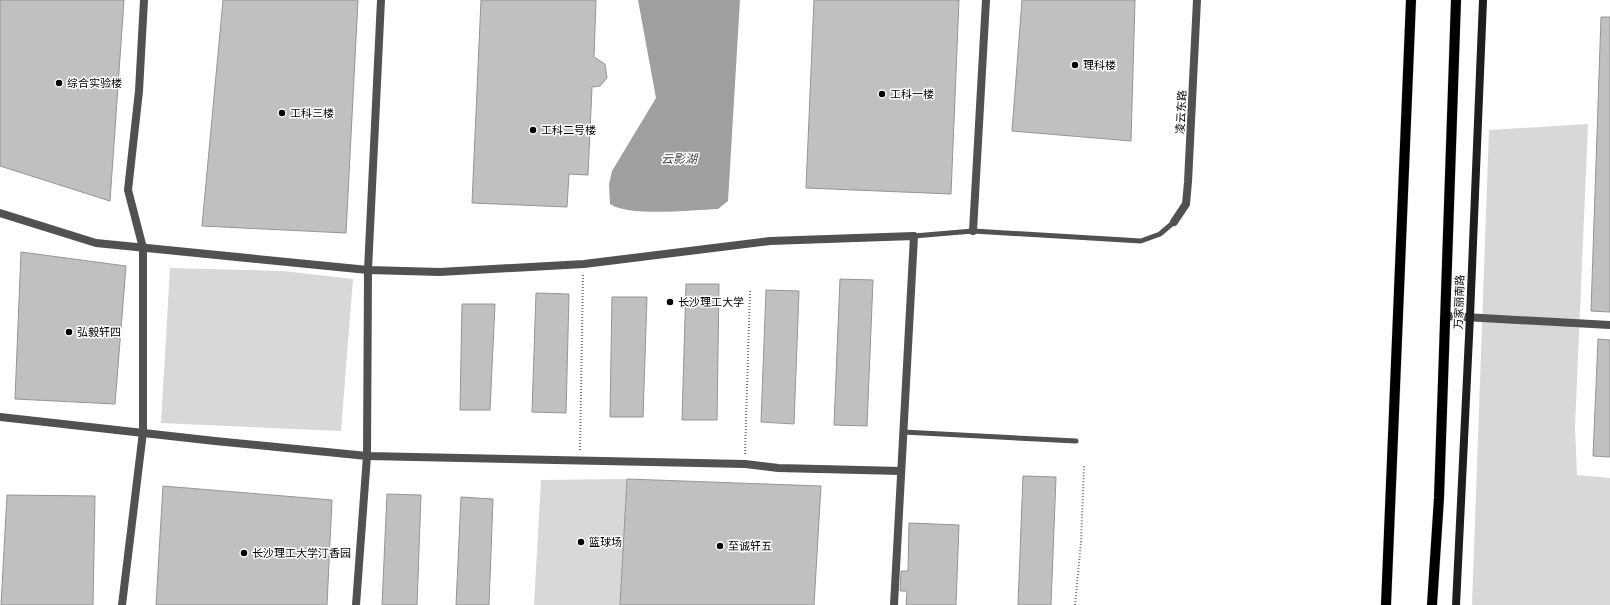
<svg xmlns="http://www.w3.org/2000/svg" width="1610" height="605" font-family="'Titillium Web','Noto Sans SC',sans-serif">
	<rect width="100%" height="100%" fill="#fff"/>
	<g fill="#d8d8d8">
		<polygon points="1588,124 1575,427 1577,475 1610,478 1610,605 1472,605 1489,130"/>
		<polygon points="170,268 283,271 353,279 341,431 161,423"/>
		<polygon points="627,479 620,605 534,605 541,480"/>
	</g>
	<path fill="#9f9f9f" d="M638,0H740L728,201L718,209C694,210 628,217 610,204L609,184L612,171L656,98Z"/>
	<g fill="#c0c0c0" stroke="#959595">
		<polygon points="0,0 124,0 110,201 0,166"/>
		<polygon points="223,0 358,0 346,233 202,226"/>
		<polygon points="481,0 596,0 594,57 605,64 607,78 600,86 592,87 588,175 569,174 567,207 472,203"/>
		<polygon points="814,0 959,0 951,194 806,188"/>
		<polygon points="1022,0 1135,0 1131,141 1012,131"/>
		<polygon points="1601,17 1610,17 1610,312 1591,311"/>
		<polygon points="21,252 126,266 115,404 15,399"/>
		<polygon points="840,279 873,280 867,426 834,425"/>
		<polygon points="686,284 719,284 717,420 682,420"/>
		<polygon points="766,290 799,291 794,424 761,422"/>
		<polygon points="536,293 569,294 566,413 532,412"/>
		<polygon points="612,297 647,297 643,417 610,417"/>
		<polygon points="462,304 495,304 490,410 460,410"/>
		<polygon points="1598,339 1610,340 1610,457 1593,456"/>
		<polygon points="1023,476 1056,477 1051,605 1018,605"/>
		<polygon points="627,479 821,486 814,605 620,605"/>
		<polygon points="163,486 332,500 327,605 156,605"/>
		<polygon points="387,494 421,495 417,605 382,605"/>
		<polygon points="7,495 95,496 93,605 1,605"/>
		<polygon points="461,497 493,499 489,605 456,605"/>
		<polygon points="909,523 959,525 956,605 906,605 907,591 900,591 901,574 901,571 908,571"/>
	</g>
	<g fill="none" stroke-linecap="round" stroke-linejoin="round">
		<defs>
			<g id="primary">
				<polyline points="1386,605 1411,0"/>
				<polyline points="1432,605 1439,498 1456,0"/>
			</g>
		</defs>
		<use href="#primary" stroke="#dbdbdb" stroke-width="11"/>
		<g stroke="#737373" stroke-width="2" stroke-dasharray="1 2" stroke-linecap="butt">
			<polyline points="580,450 583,273"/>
			<polyline points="745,454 750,291"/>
			<polyline points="1075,605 1081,542 1084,466"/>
		</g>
		<g stroke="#515151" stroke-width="5">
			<polyline points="914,236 973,231 1141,241 1160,234 1174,222"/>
			<polyline points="903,432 1076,441"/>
		</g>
		<g stroke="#515151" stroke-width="8">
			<polyline points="0,213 96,243 368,270 440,272 584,264 770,241 914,236 894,605"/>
			<polyline points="1174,222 1186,204 1188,182 1197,0"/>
			<polyline points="973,231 986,0"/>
			<polyline points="1446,316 1610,325"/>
			<polyline points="0,417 215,441 367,456 745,464 778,468 901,471"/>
			<polyline points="122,605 143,432 143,248 128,190 139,91 144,0"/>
			<polyline points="356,605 367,456 368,270 381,0"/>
		</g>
		<polyline stroke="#1e1e1e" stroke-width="8" points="1456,605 1470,316 1483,0"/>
		<use href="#primary" stroke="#000" stroke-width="10"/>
	</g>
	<g fill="#000" stroke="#fff" stroke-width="1.5">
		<circle cx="1075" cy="65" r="4"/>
		<circle cx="59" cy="83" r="4"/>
		<circle cx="882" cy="94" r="4"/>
		<circle cx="282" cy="113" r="4"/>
		<circle cx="533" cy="130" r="4"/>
		<circle cx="670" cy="302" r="4"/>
		<circle cx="69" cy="332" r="4"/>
		<circle cx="581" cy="542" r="4"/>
		<circle cx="720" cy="546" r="4"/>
		<circle cx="244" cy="553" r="4"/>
	</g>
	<g text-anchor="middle" stroke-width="3" stroke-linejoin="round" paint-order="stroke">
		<g font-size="11" fill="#000" stroke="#fff" text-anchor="start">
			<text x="1083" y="69">理科楼</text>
			<text x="67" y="87">综合实验楼</text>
			<text x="890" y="98">工科一楼</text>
			<text x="290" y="117">工科三楼</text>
			<text x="541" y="134">工科二号楼</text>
			<text x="678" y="306">长沙理工大学</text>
			<text x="77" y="336">弘毅轩四</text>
			<text x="589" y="546">篮球场</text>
			<text x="728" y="550">至诚轩五</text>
			<text x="252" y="557">长沙理工大学汀香园</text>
		</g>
		<g font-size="11" fill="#000" stroke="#fff">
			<text transform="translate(1181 112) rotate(-87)" y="4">凌云东路</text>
			<text transform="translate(1459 302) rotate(-88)" y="4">万家丽南路</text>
		</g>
		<g font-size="12" font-style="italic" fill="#404040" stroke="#fff">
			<text x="679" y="163">云影湖</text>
		</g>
	</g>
</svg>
